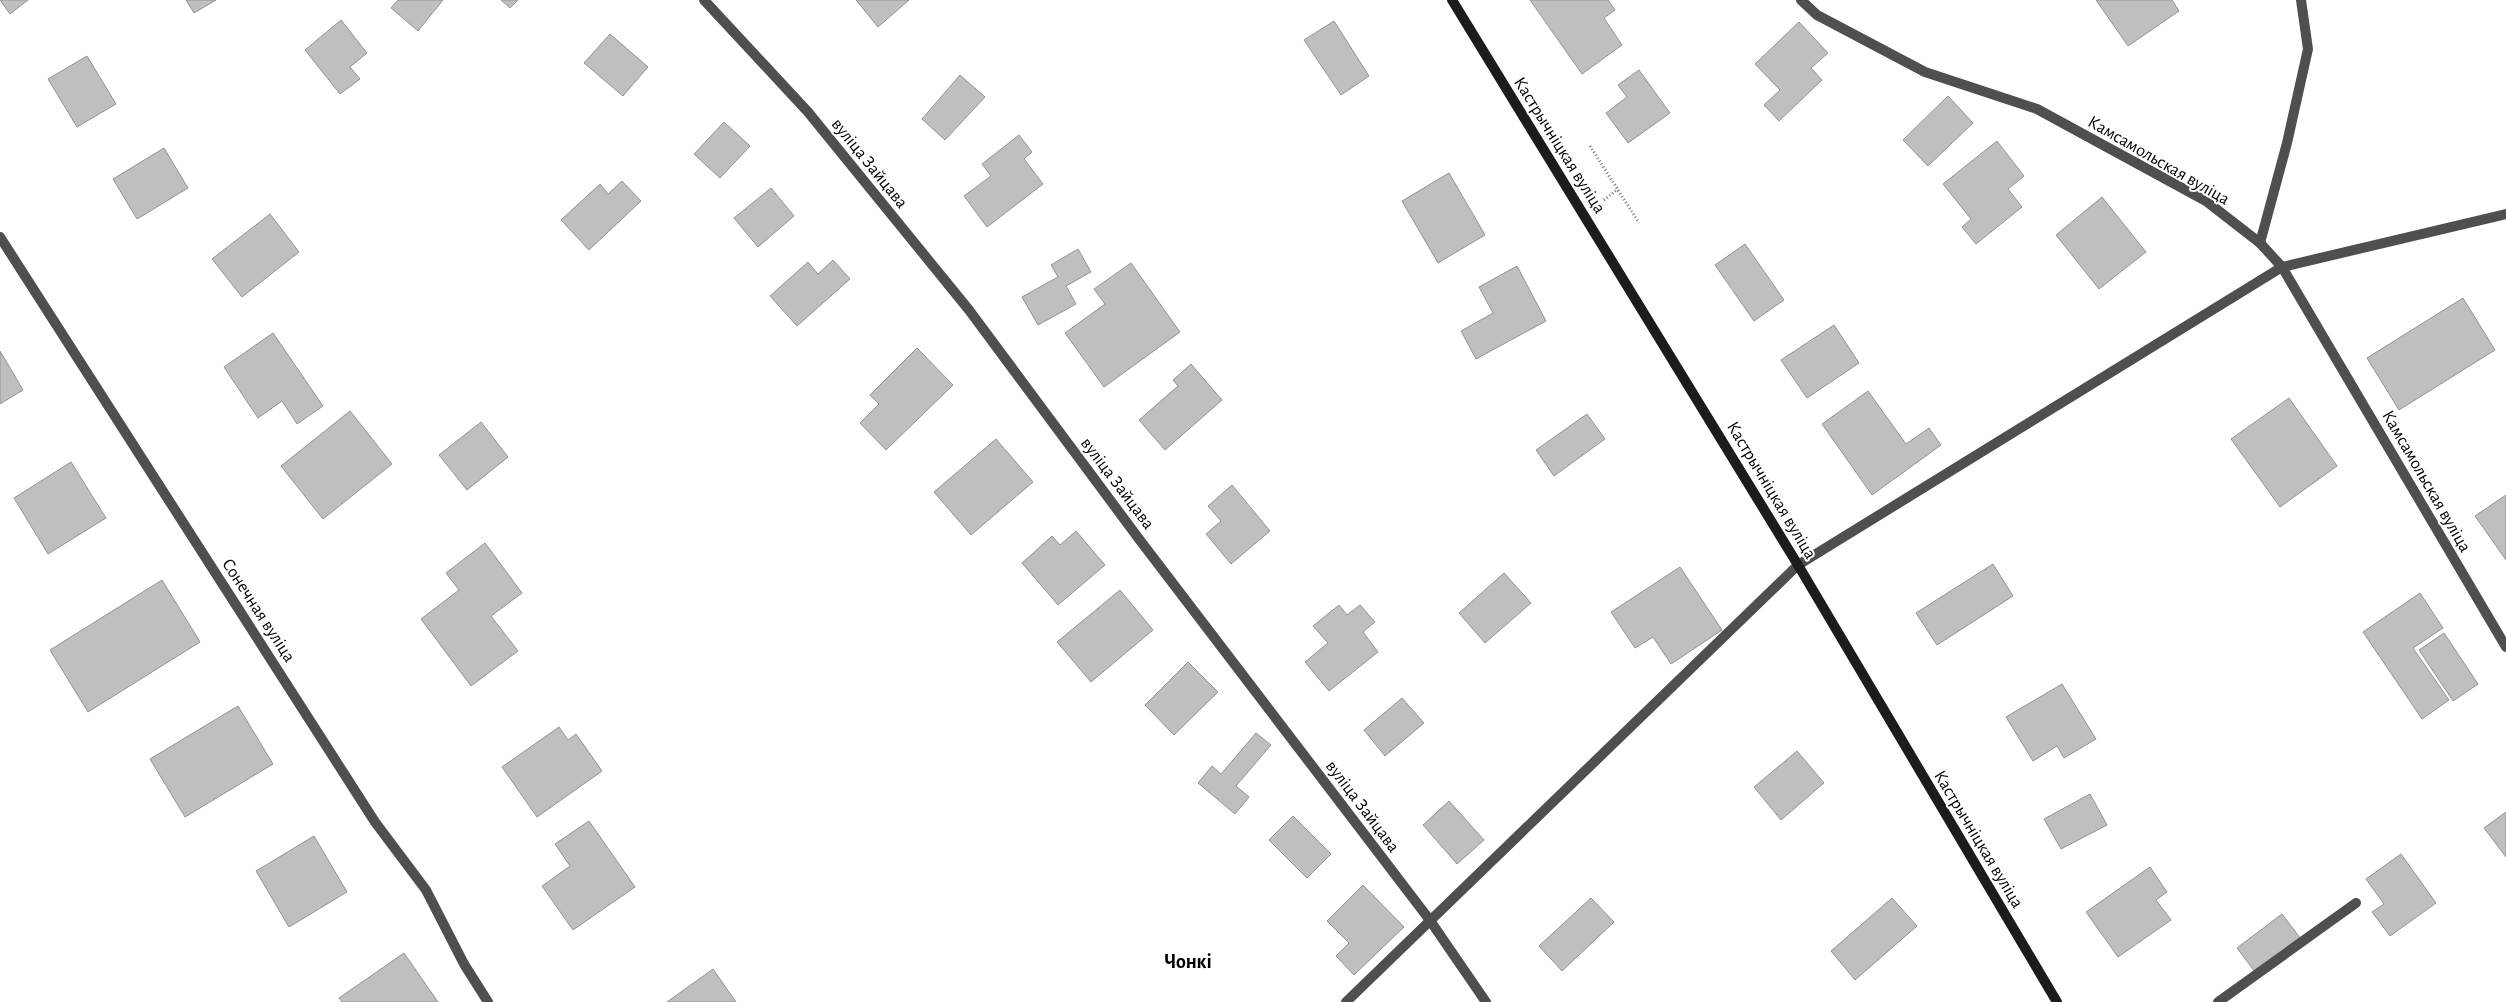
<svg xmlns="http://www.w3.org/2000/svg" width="2506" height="1002" font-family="'Alegreya Sans',sans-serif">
	<rect width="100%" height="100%" fill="#fff"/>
	<g fill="#bfbfbf" stroke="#939393">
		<polygon points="0,0 28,0 10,14"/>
		<polygon points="186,0 216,0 194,13"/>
		<polygon points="398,0 443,0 418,31 391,8"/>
		<polygon points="501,0 518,0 510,8"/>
		<polygon points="856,0 909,0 878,27"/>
		<polygon points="1530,0 1608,0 1615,10 1604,18 1622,45 1582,74"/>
		<polygon points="2096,0 2172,0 2179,11 2128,46"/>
		<polygon points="341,20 367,53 350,67 360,79 340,94 305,50"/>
		<polygon points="1334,21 1369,76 1341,95 1304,40"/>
		<polygon points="1799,22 1828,53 1811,68 1822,80 1779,121 1764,105 1780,90 1755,64"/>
		<polygon points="610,34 648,67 623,96 584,63"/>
		<polygon points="87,56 116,104 77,127 48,79"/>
		<polygon points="1639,70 1670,113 1628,143 1606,113 1627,97 1618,85"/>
		<polygon points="960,75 985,97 945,140 922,119"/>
		<polygon points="1948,96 1973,123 1928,166 1903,140"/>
		<polygon points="724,122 750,146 720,178 694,154"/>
		<polygon points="1019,135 1032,152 1024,159 1043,184 987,227 964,196 991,176 982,164"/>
		<polygon points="1997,141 2024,176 2008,189 2022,207 1976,244 1962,227 1971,219 1943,184"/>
		<polygon points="164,148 188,188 137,219 113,179"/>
		<polygon points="1449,173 1485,235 1438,263 1402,201"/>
		<polygon points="622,181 641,201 589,250 561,220 600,184 608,194"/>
		<polygon points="771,188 794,216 758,247 734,218"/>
		<polygon points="2102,197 2146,252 2099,289 2056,235"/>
		<polygon points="270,214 299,252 242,297 212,259"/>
		<polygon points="1745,244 1784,300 1754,321 1715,265"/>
		<polygon points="1078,249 1091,272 1066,286 1076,304 1038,325 1022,297 1058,277 1051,265"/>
		<polygon points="833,260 850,279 797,326 770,296 808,262 818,274"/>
		<polygon points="1131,263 1180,332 1104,387 1065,333 1105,304 1094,289"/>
		<polygon points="1517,266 1546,321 1476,359 1461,331 1493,313 1479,287"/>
		<polygon points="2463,298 2495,350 2399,410 2367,358"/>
		<polygon points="1834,325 1859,363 1807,398 1781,360"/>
		<polygon points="273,333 323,406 297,424 282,401 258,418 224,367"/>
		<polygon points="917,348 953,385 886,450 860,423 879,404 870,395"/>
		<polygon points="0,351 23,390 0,404"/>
		<polygon points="1191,364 1222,400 1165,450 1139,420 1178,386 1173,380"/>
		<polygon points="1868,391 1906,444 1929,428 1941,445 1872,495 1822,424"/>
		<polygon points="2289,398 2337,466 2280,507 2231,439"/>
		<polygon points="350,411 392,464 323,519 281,466"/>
		<polygon points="1587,414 1605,439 1554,476 1536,450"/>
		<polygon points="481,422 508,457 467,490 439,455"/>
		<polygon points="996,439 1033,482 971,535 934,492"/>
		<polygon points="71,462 106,518 48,554 14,498"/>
		<polygon points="1232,485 1270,531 1231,564 1206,534 1221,521 1208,506"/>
		<polygon points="2506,495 2506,560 2475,516"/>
		<polygon points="1076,531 1105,565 1058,605 1022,563 1052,536 1060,545"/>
		<polygon points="485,543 522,593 491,616 518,651 471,686 421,619 459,590 446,573"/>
		<polygon points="1993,564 2013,596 1937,645 1916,613"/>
		<polygon points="1680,567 1722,630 1671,664 1653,637 1635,648 1611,612"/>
		<polygon points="1504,573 1531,603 1485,643 1459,613"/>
		<polygon points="162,580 200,642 88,712 50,650"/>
		<polygon points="1120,590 1153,630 1091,682 1057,642"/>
		<polygon points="2420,593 2443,628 2413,648 2449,700 2422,719 2363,632"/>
		<polygon points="1339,605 1347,615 1360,605 1375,622 1363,632 1378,652 1329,691 1305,662 1328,643 1313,626"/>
		<polygon points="2444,633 2478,684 2453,701 2419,650"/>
		<polygon points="1188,662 1218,692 1174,735 1145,705"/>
		<polygon points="2062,684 2096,739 2064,758 2057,746 2033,761 2006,717"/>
		<polygon points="1402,698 1424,723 1385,756 1364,730"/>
		<polygon points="238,706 273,764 185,817 150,759"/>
		<polygon points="559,727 568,740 576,734 602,771 537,817 502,767"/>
		<polygon points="1256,733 1271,745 1236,786 1249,797 1235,814 1198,783 1212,766 1221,774"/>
		<polygon points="1797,751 1824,783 1781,820 1754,787"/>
		<polygon points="2090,794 2107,825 2061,849 2044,819"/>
		<polygon points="1449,801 1484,840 1457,864 1423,825"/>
		<polygon points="2506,812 2506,857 2484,828"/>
		<polygon points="1293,816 1331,854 1307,878 1269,840"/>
		<polygon points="589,821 635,887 573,930 542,886 570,866 555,844"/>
		<polygon points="314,836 347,892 289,927 256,871"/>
		<polygon points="2401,854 2436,903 2390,936 2372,912 2384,904 2366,879"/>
		<polygon points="2150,867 2167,892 2156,900 2171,920 2118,957 2086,912"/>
		<polygon points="1363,885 1404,927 1354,975 1336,956 1349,943 1327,921"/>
		<polygon points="1591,898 1614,922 1562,971 1539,946"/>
		<polygon points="1892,898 1917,926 1855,980 1831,951"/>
		<polygon points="2282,914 2301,939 2255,972 2237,948"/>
		<polygon points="404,953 438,1002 342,1002 339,998"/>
		<polygon points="713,969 736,1002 667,1002"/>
	</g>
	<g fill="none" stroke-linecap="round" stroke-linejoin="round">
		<g stroke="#717171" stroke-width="3" stroke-dasharray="1 2.5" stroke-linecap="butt">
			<polyline points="1590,146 1639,223"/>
			<polyline points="1604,200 1618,189"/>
		</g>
		<polyline stroke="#4f4f4f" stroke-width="10" points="2260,243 2287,143 2308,49 2301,0"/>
		<g stroke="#4f4f4f" stroke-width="10">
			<polyline points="704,0 808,112 969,310 1139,539 1429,919 1486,1002"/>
			<polyline points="1801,0 1817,15 1925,72 2037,109 2206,201 2260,243 2282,267 2506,647"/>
			<polyline points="0,237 375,822 426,890 464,964 488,1002"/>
			<polyline points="1346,1002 1798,565 2282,267 2506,214"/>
			<polyline points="2218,1002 2356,903"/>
		</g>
		<polyline stroke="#1c1c1c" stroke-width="10" points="1452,0 1798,565 2057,1002"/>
	</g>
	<g text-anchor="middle" stroke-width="4" stroke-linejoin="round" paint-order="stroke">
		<g font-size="18" fill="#000" stroke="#fff">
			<text transform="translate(1560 145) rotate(58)" y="6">Кастрычніцкая вуліца</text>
			<text transform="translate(2159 160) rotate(30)" y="6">Камсамольская вуліца</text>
			<text transform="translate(870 163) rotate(51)" y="6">вуліца Зайцава</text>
			<text transform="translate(2427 481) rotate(60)" y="6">Камсамольская вуліца</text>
			<text transform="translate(1118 483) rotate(53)" y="6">вуліца Зайцава</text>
			<text transform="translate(1772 490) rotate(59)" y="6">Кастрычніцкая вуліца</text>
			<text transform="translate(259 610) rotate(57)" y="6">Сонечная вуліца</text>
			<text transform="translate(1363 806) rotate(53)" y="6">вуліца Зайцава</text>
			<text transform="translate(1979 839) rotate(59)" y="6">Кастрычніцкая вуліца</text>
		</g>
		<g font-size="20" font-weight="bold" fill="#000" stroke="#fff">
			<text x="1188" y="968">Чонкі</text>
		</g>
	</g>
</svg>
